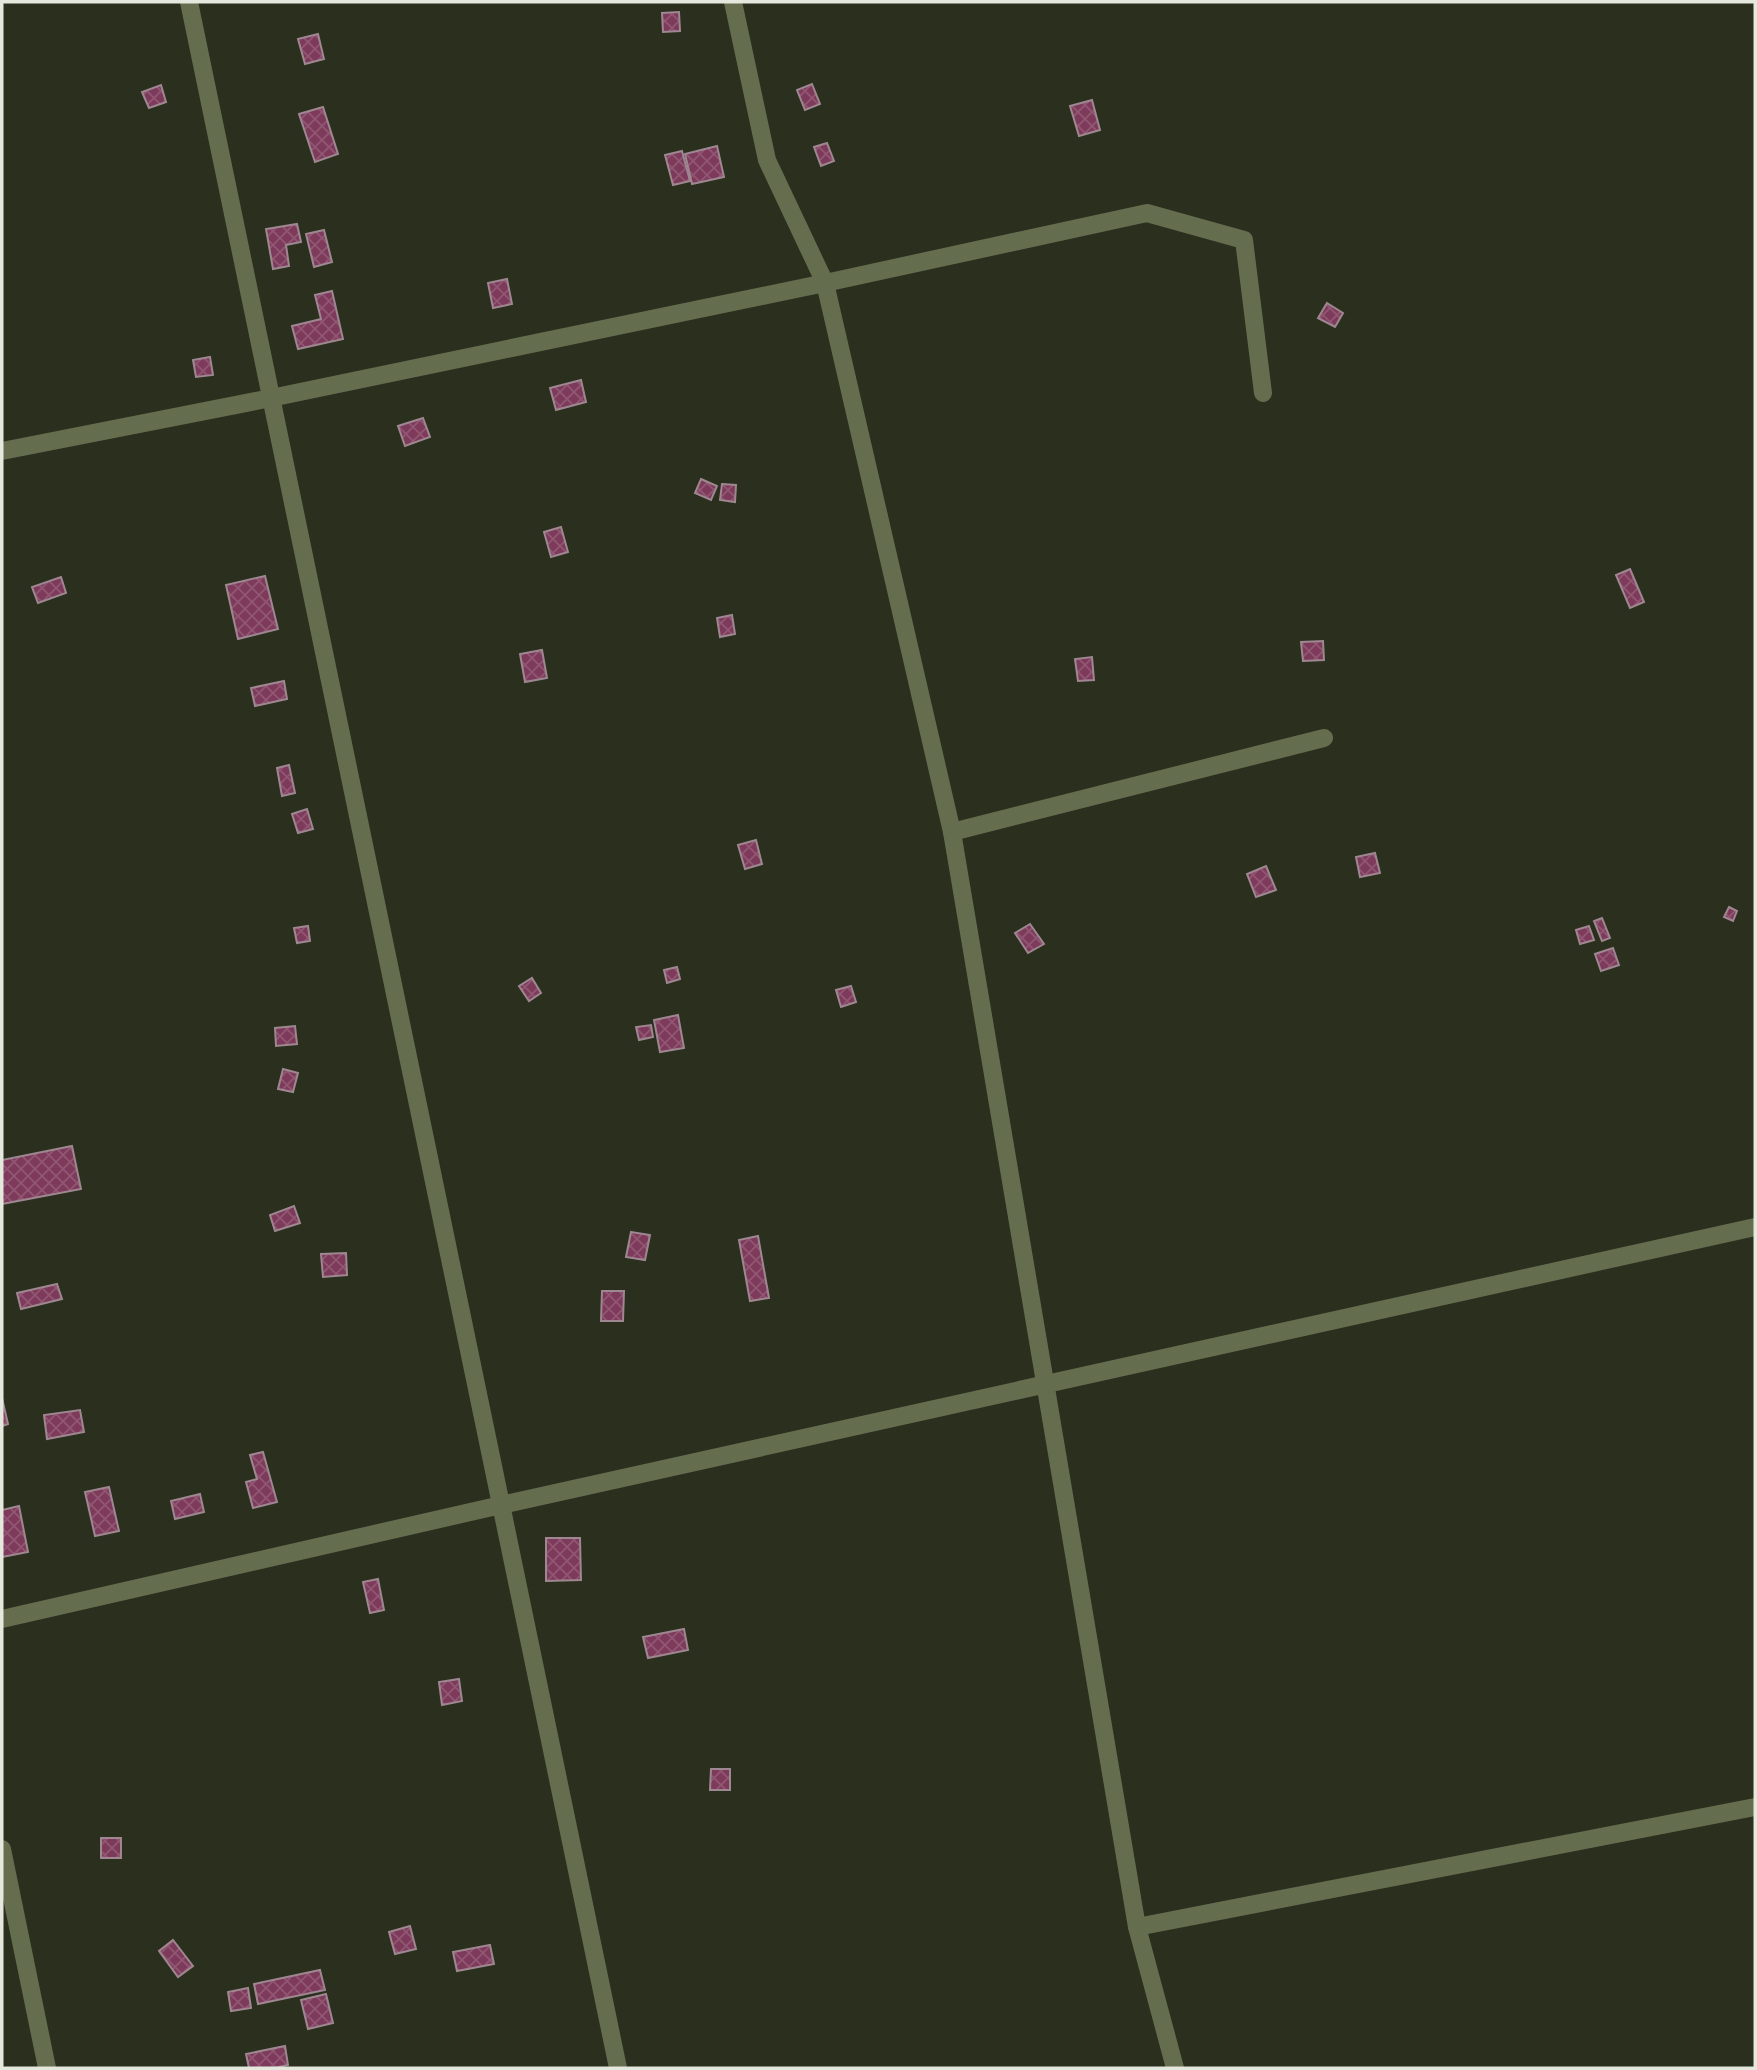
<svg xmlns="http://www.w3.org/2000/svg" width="1757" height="2070" font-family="Lato,sans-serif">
	<defs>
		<pattern id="building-cross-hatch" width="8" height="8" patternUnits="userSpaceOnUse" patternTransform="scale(1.75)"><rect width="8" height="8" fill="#7e3a5b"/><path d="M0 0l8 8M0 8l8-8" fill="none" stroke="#905672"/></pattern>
	</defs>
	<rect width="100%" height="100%" fill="#2a2f1e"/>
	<g fill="url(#building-cross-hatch)" stroke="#9e8790" stroke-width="2">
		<polygon points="679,12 680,31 663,32 662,13"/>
		<polygon points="318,34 324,59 305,64 298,39"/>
		<polygon points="812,84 820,104 805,110 797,90"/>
		<polygon points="161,85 166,102 149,108 142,92"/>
		<polygon points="1092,100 1100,130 1079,136 1070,106"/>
		<polygon points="323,107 338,154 315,162 299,114"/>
		<polygon points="827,143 834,161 821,166 814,147"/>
		<polygon points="717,146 724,177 692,184 685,154"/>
		<polygon points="682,151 690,181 673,185 665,155"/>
		<polygon points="297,224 301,242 286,245 289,266 273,269 266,229"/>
		<polygon points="324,230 332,262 314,267 306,234"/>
		<polygon points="507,279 512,304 493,308 488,283"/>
		<polygon points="332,291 343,339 298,349 292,326 321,319 315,295"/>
		<polygon points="1327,303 1343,313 1335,327 1318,318"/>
		<polygon points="210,357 213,375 196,377 193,360"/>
		<polygon points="581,380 586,402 556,410 550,388"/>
		<polygon points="423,418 430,437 405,446 398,426"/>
		<polygon points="701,479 717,486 711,500 695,493"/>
		<polygon points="722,484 736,485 735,502 720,500"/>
		<polygon points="561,527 568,552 551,557 544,532"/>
		<polygon points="1630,569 1644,602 1630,608 1616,575"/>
		<polygon points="265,576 278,629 238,639 226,585"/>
		<polygon points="61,577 66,593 38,603 32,587"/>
		<polygon points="732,615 735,634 720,637 717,618"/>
		<polygon points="1323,641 1324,660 1303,661 1301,642"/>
		<polygon points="542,650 547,678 525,682 520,654"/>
		<polygon points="1092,657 1094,680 1078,681 1075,659"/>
		<polygon points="284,681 287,699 255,706 251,688"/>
		<polygon points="289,765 295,793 282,796 277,768"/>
		<polygon points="307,809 313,829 298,833 292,814"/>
		<polygon points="756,840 762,864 745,869 738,845"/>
		<polygon points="1375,853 1380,873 1360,877 1356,857"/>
		<polygon points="1266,866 1276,890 1256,897 1247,874"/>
		<polygon points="1729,907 1737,911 1733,921 1724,917"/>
		<polygon points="1602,918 1610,938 1602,941 1594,921"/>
		<polygon points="1030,924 1044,944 1028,953 1015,933"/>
		<polygon points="308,926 310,941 297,943 294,928"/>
		<polygon points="1589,926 1594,940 1580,944 1576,930"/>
		<polygon points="1613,948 1619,965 1601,971 1595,954"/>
		<polygon points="677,967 680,979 667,983 664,970"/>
		<polygon points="532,978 541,993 529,1001 519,986"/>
		<polygon points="851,986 856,1002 841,1007 836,990"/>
		<polygon points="678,1015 684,1048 660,1052 654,1020"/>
		<polygon points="651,1025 653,1037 639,1040 636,1027"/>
		<polygon points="295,1026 297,1044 276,1046 275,1028"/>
		<polygon points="283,1069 298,1073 293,1092 278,1089"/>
		<polygon points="72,1146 81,1189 2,1204 2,1160"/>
		<polygon points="294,1206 300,1223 275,1231 270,1215"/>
		<polygon points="631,1232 650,1235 645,1260 626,1257"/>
		<polygon points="758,1236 769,1298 750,1301 739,1240"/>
		<polygon points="346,1253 347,1275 323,1277 321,1254"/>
		<polygon points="57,1284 62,1299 21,1309 17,1293"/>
		<polygon points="602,1291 624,1291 623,1321 601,1321"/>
		<polygon points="2,1398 8,1424 2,1426"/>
		<polygon points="80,1410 84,1432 47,1439 44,1415"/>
		<polygon points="263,1452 277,1502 253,1508 246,1482 257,1479 250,1455"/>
		<polygon points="109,1487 119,1531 95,1536 85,1492"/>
		<polygon points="200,1494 204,1512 175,1519 171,1501"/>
		<polygon points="19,1506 28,1552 2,1557 2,1510"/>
		<polygon points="546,1538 580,1538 581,1580 546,1581"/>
		<polygon points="378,1579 384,1610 370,1613 363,1582"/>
		<polygon points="684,1629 688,1650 648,1658 643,1637"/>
		<polygon points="459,1679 462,1701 442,1705 439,1682"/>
		<polygon points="711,1769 730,1769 730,1790 710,1790"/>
		<rect x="101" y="1838" width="20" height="20"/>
		<polygon points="410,1926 416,1949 395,1954 389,1932"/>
		<polygon points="173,1940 193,1966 178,1977 159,1951"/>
		<polygon points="490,1945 494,1964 457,1971 453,1952"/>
		<polygon points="320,1970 325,1990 258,2004 254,1984"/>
		<polygon points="248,1988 251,2008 231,2011 228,1992"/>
		<polygon points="326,1994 333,2023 308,2029 301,2000"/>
		<polygon points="285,2046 288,2065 274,2068 249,2068 246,2054"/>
	</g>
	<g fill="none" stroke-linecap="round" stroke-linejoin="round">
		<g stroke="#656d4f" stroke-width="18">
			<polyline points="189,2 618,2068"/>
			<polyline points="733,2 767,160 825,283 952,832 1137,1927 1175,2068"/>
			<polyline points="2,451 271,398 825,283 1147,213 1244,240 1263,393"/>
			<polyline points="952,832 1324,738"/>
			<polyline points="2,1619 501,1505 1755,1227"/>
			<polyline points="2,1849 47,2068"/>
			<polyline points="1137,1927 1755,1807"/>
		</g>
	</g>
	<rect width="1757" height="2070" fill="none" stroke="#e5e8dd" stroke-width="7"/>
</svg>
